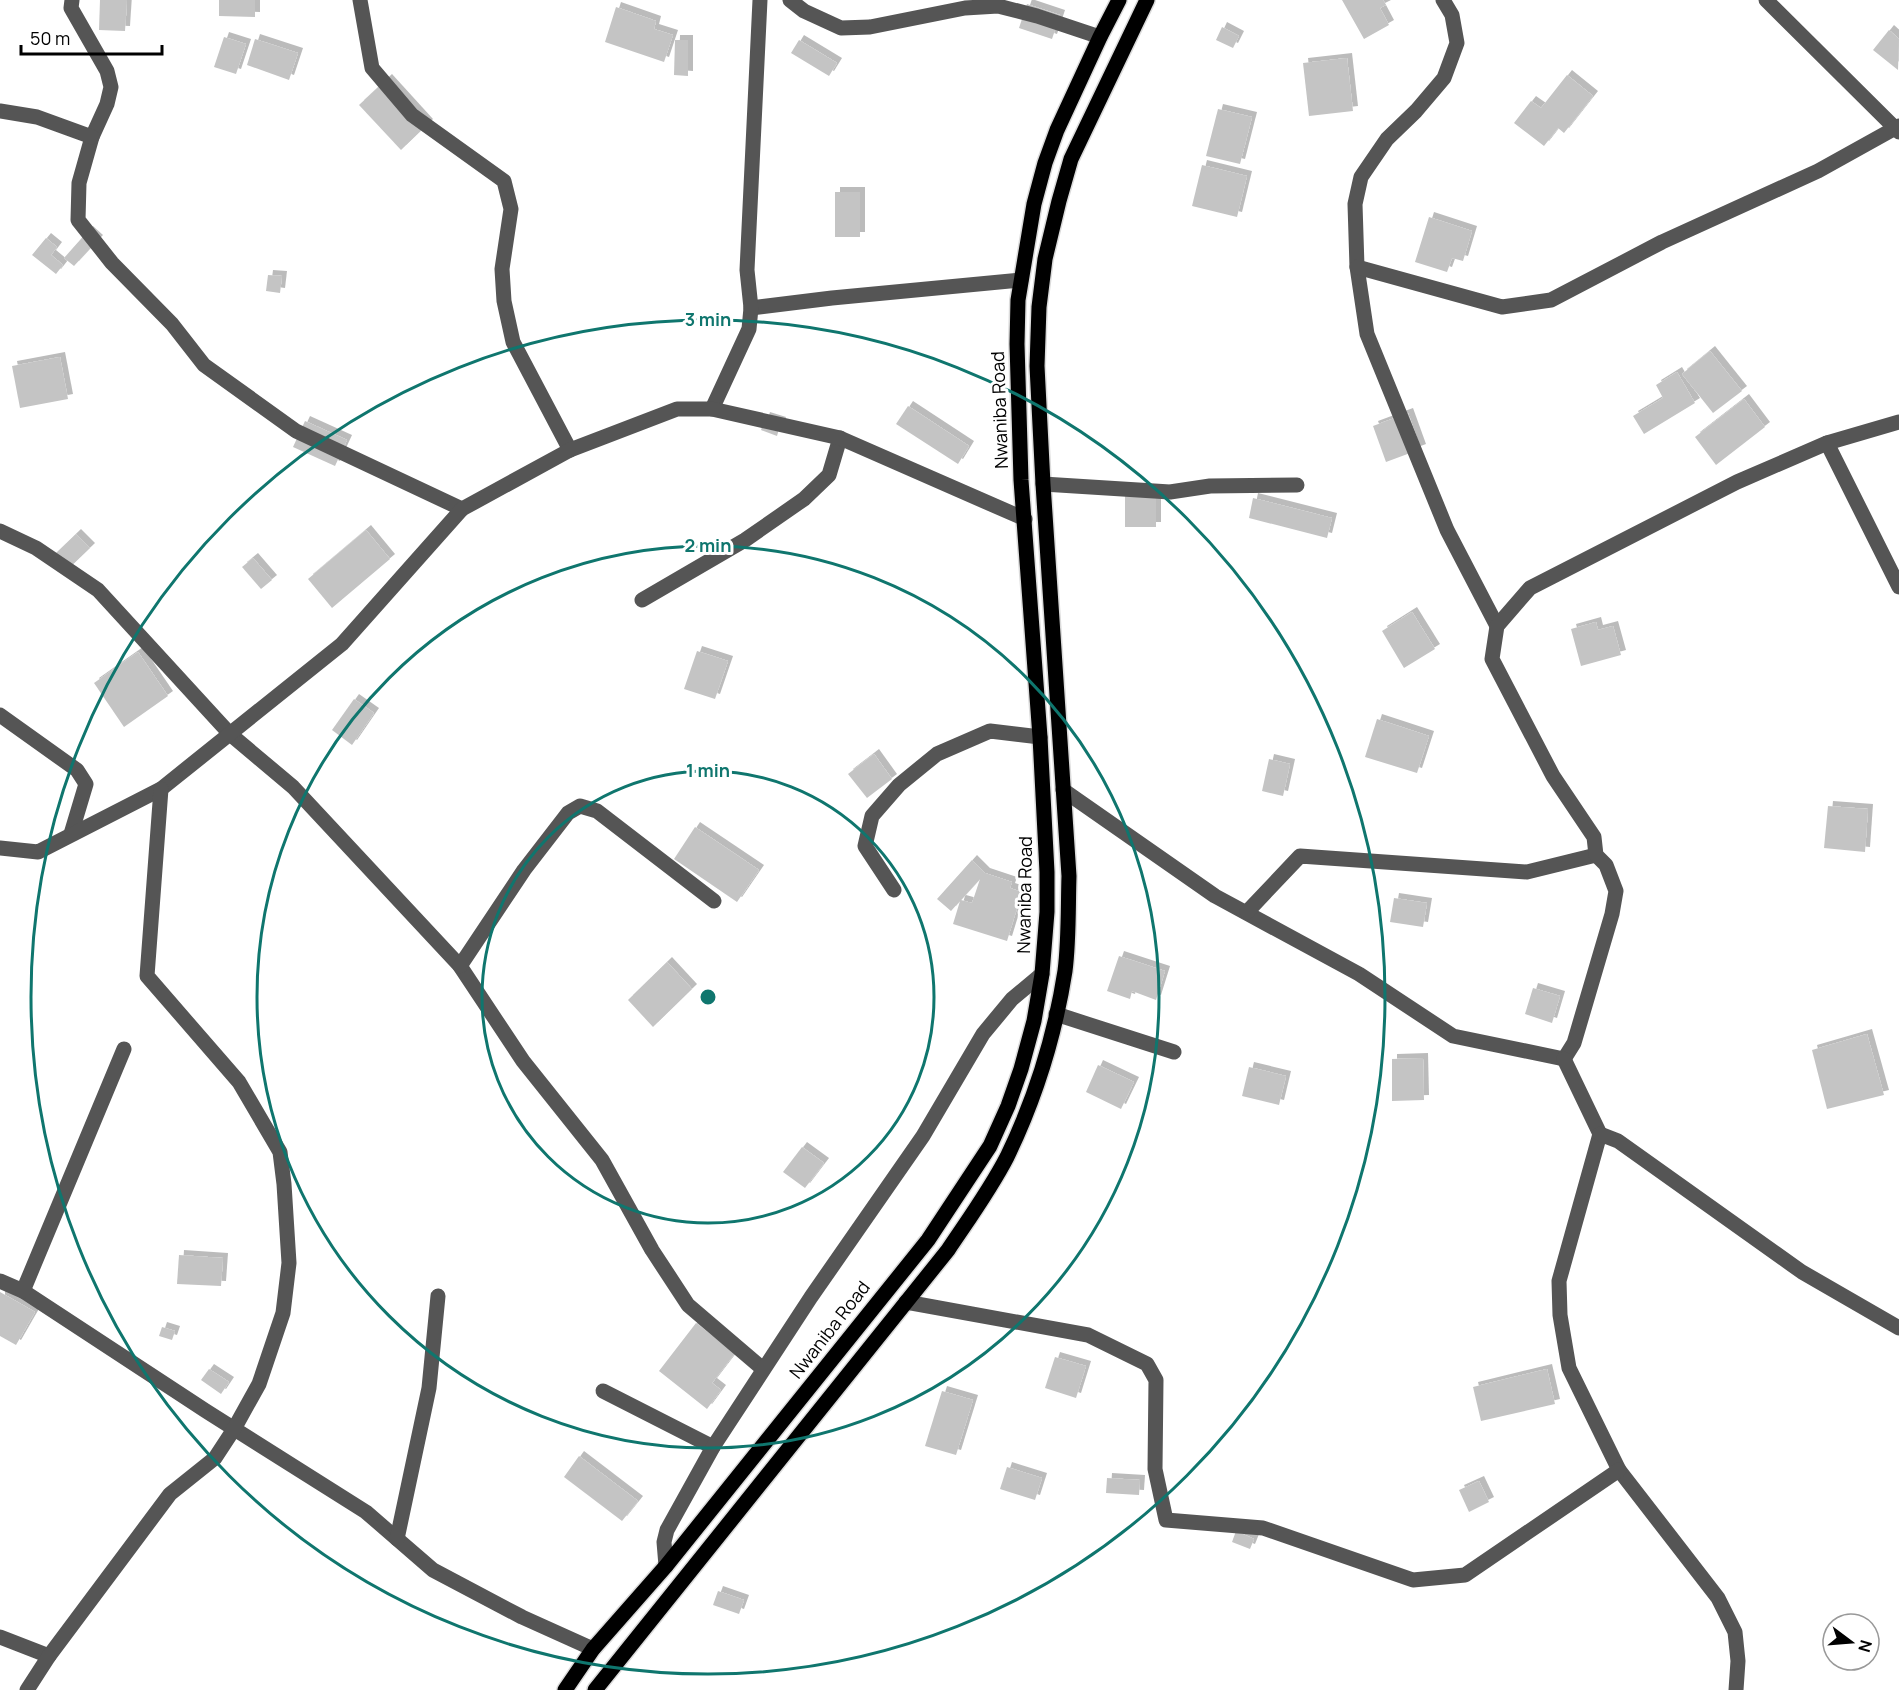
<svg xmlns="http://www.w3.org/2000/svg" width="1899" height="1690" font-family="Manrope,sans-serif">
	<defs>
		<filter id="shadow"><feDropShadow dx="5" dy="-5" stdDeviation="0" flood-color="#0004"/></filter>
	</defs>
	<rect width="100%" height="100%" fill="#fff"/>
	<g fill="#c4c4c4" fill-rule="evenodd" filter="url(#shadow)">
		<polygon points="100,0 127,0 125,31 99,30"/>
		<polygon points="219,0 255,0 255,17 219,16"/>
		<polygon points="1342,0 1383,0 1386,5 1380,8 1389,25 1364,39"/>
		<polygon points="1027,4 1060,15 1052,39 1019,28"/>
		<polygon points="616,7 656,21 654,29 673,35 664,62 605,42"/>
		<polygon points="1222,27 1239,36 1233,48 1216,40"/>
		<polygon points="1889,30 1899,39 1898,70 1873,50"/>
		<polygon points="224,37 246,44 236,74 214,67"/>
		<polygon points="255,39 298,53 289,80 247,65"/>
		<polygon points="675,40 688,40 688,76 674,75"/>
		<polygon points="799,40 837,63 829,76 791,53"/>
		<polygon points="1347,58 1353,111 1309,116 1303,63"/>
		<polygon points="1567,75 1593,96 1564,133 1558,128 1544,146 1514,123 1531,101 1541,108"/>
		<polygon points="387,79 428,124 401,150 359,105"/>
		<polygon points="1218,109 1252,117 1240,164 1206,156"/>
		<polygon points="1202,165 1247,176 1237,217 1192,206"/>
		<rect x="835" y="192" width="25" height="45"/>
		<polygon points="1429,217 1472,231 1463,261 1452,258 1447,272 1415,262"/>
		<polygon points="88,231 98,240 74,266 64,258"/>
		<polygon points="46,238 57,247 51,255 63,265 56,274 32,255"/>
		<polygon points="268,275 282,276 280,293 266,291"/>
		<polygon points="1710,351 1742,391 1713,413 1682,374"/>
		<polygon points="60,357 68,399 20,408 12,366"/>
		<polygon points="1677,372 1695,403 1644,434 1633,416 1663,398 1656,385"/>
		<polygon points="1744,399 1765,427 1716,465 1695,437"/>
		<polygon points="908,406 969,446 958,464 896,424"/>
		<polygon points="1408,413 1421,449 1386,462 1373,426"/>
		<polygon points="765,417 781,422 777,436 761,430"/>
		<polygon points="305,421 347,440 335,466 293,447"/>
		<rect x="1125" y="495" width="31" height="32"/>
		<polygon points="1253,498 1332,518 1327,538 1249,518"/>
		<polygon points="366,530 390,559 332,608 308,579"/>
		<polygon points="76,534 90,548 65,572 51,558"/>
		<polygon points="253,558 272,580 261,589 242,567"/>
		<polygon points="1412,612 1435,649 1404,668 1382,631"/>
		<polygon points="1596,622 1598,630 1613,626 1621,655 1581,666 1571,629"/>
		<polygon points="697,651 728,661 715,699 684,689"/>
		<polygon points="138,652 168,696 124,727 94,683"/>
		<polygon points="354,699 374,713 352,745 332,730"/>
		<polygon points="1377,719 1429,736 1417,773 1365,757"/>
		<polygon points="874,754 892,779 867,798 848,774"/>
		<polygon points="1269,759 1290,764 1283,796 1262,791"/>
		<polygon points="1828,806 1868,809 1865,852 1824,848"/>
		<polygon points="695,827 759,870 737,902 674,859"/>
		<path d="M972,860L985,873L1012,882L1010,888L1022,892L1007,941L953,924L960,901L951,911L937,899ZM980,879L972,903L961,900Z"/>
		<polygon points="1394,898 1427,903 1423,927 1390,922"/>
		<polygon points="1119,956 1165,971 1156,1000 1132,991 1130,999 1107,991"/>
		<polygon points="667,962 692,989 653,1027 628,1000"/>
		<polygon points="1533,988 1560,996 1552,1023 1525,1014"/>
		<polygon points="1867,1034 1884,1095 1827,1109 1812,1050"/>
		<polygon points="1423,1058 1424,1100 1392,1101 1392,1059"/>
		<polygon points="1098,1065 1134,1082 1121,1109 1086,1092"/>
		<polygon points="1249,1067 1286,1076 1279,1105 1242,1096"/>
		<polygon points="802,1147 824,1163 805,1188 783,1172"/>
		<polygon points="179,1255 223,1258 221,1286 177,1284"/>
		<polygon points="0,1292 35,1312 16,1345 0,1336"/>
		<polygon points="696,1323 735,1353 712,1383 721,1390 707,1409 659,1371"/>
		<polygon points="162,1327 175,1331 172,1340 159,1336"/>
		<polygon points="1055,1357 1086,1366 1076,1398 1045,1388"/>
		<polygon points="209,1369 229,1382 221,1394 201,1380"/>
		<polygon points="1547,1369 1555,1404 1481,1421 1473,1387"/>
		<polygon points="942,1391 973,1400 956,1455 925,1446"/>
		<polygon points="579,1456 638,1501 622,1521 564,1477"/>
		<polygon points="1007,1467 1042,1478 1035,1500 1000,1489"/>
		<polygon points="1107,1478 1140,1480 1139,1495 1106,1493"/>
		<polygon points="1479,1481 1489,1502 1469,1512 1459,1490"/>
		<polygon points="1236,1531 1254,1539 1250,1549 1232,1542"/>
		<polygon points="718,1591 744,1600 739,1614 713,1605"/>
	</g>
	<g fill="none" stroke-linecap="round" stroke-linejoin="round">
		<defs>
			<g id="major">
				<polyline points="565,1690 593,1649 666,1566 928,1240 990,1146 1008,1106 1021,1069 1034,1021 1042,974 1047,912 1047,872 1040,737 1021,480 1017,344 1018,300 1034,204 1045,163 1057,130 1100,37 1119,0"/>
				<path d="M595,1690L948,1250C968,1220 990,1190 1007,1157C1035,1099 1055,1035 1065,971C1069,940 1068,907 1069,876L1043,484L1037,366L1039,307L1045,259L1059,201L1071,159L1147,0"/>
			</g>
		</defs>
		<use href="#major" stroke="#dbdbdb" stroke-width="18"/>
		<g stroke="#555" stroke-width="15">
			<polyline points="72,0 71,8 107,71 111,87 107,104 92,137 79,183 78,220 112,263 172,324 204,365 296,431 462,509"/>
			<polyline points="360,0 372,68 412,115 504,181 511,209 502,269 504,301 513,342 570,450"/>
			<polyline points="790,0 804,11 841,28 870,27 965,8 998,6 1037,16 1100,37"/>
			<polyline points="1443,0 1452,15 1457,43 1444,78 1416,111 1387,139 1361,177 1355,204 1357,267 1367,334 1447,530 1497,626"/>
			<polyline points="1766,0 1899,132"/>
			<polyline points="0,111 37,117 92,137"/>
			<polyline points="1357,267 1502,307 1551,300 1662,242 1818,171 1899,126"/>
			<polyline points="751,308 832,298 1021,280"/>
			<polyline points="712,409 749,329 751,308 747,270 760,0"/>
			<polyline points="1827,443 1899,587"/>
			<polyline points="1043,484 1170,492 1210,486 1297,485"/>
			<polyline points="0,531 36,548 98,590 230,734 293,787 460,966 523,1061 602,1160 652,1250 688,1305 763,1369"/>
			<polyline points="642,600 745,540 804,499 829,475 840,438"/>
			<polyline points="0,715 77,770 86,784 71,834"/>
			<polyline points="1063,790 1215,896 1359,974 1453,1036 1564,1059"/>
			<polyline points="0,848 38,852 161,789 342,644 462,509 570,450 677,409 712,409 840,438 1025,519"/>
			<polyline points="894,890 865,846 872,816 899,785 937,754 990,731 1040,737"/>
			<polyline points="1247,912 1300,856 1527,872 1596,855"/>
			<polyline points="460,966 524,870 568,813 580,806 597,811 714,901"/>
			<polyline points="1056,1014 1174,1052"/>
			<polyline points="1564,1059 1574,1043 1612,914 1616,891 1606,865 1596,855 1594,837 1553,776 1492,659 1497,626 1530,588 1737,482 1827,443 1899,422"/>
			<polyline points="1564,1059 1600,1134 1559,1281 1560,1315 1569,1368 1619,1470 1718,1598 1735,1632 1738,1661 1736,1690"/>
			<polyline points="1600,1134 1618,1141 1802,1272 1899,1328"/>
			<polyline points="0,1281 23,1291 206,1411 366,1512 433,1570 522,1617 593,1649"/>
			<polyline points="23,1291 124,1049"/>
			<polyline points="906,1302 1088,1335 1147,1364 1156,1380 1155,1469 1166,1520 1263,1528 1413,1580 1465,1575 1619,1470"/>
			<polyline points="603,1391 713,1447"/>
			<polyline points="397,1539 429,1388 438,1296"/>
			<polyline points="666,1566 664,1542 667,1530 713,1447 811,1297 923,1136 983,1034 1012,999 1042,974"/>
			<polyline points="0,1637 49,1656"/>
			<polyline points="27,1690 49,1656 170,1494 215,1458 234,1429 259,1384 283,1313 289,1263 284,1184 280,1152 239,1082 147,976 161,789"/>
		</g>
		<use href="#major" stroke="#000" stroke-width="15"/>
	</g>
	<g fill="none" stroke="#0f766e" stroke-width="3">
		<circle cx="708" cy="997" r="226"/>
		<circle cx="708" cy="997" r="451"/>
		<circle cx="708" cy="997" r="677"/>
	</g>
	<g text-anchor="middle" stroke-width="6" stroke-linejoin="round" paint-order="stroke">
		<g font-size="18" fill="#000" stroke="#fff">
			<text transform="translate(1000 410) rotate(-92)" y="6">Nwaniba Road</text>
			<text transform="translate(1025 895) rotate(-89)" y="6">Nwaniba Road</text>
			<text transform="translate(830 1330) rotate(-52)" y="6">Nwaniba Road</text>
		</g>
	</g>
	<circle cx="708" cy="997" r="9" fill="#0f766e" stroke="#fff" stroke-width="3"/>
	<g font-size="18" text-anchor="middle" font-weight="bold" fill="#0f766e" stroke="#fff" stroke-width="6" stroke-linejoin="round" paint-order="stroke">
		<text x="708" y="326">3 min</text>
		<text x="708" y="552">2 min</text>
		<text x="708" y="777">1 min</text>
	</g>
	<g transform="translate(1851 1642) rotate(106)"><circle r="28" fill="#ffffff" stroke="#999999" stroke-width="1.5"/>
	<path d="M0-4.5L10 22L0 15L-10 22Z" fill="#000000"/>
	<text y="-9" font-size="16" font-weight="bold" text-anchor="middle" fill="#000000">N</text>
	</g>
	<path d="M21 45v9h141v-9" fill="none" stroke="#000000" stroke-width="3"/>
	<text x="30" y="45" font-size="18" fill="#000000" stroke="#ffffff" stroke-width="4.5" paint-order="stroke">50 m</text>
</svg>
